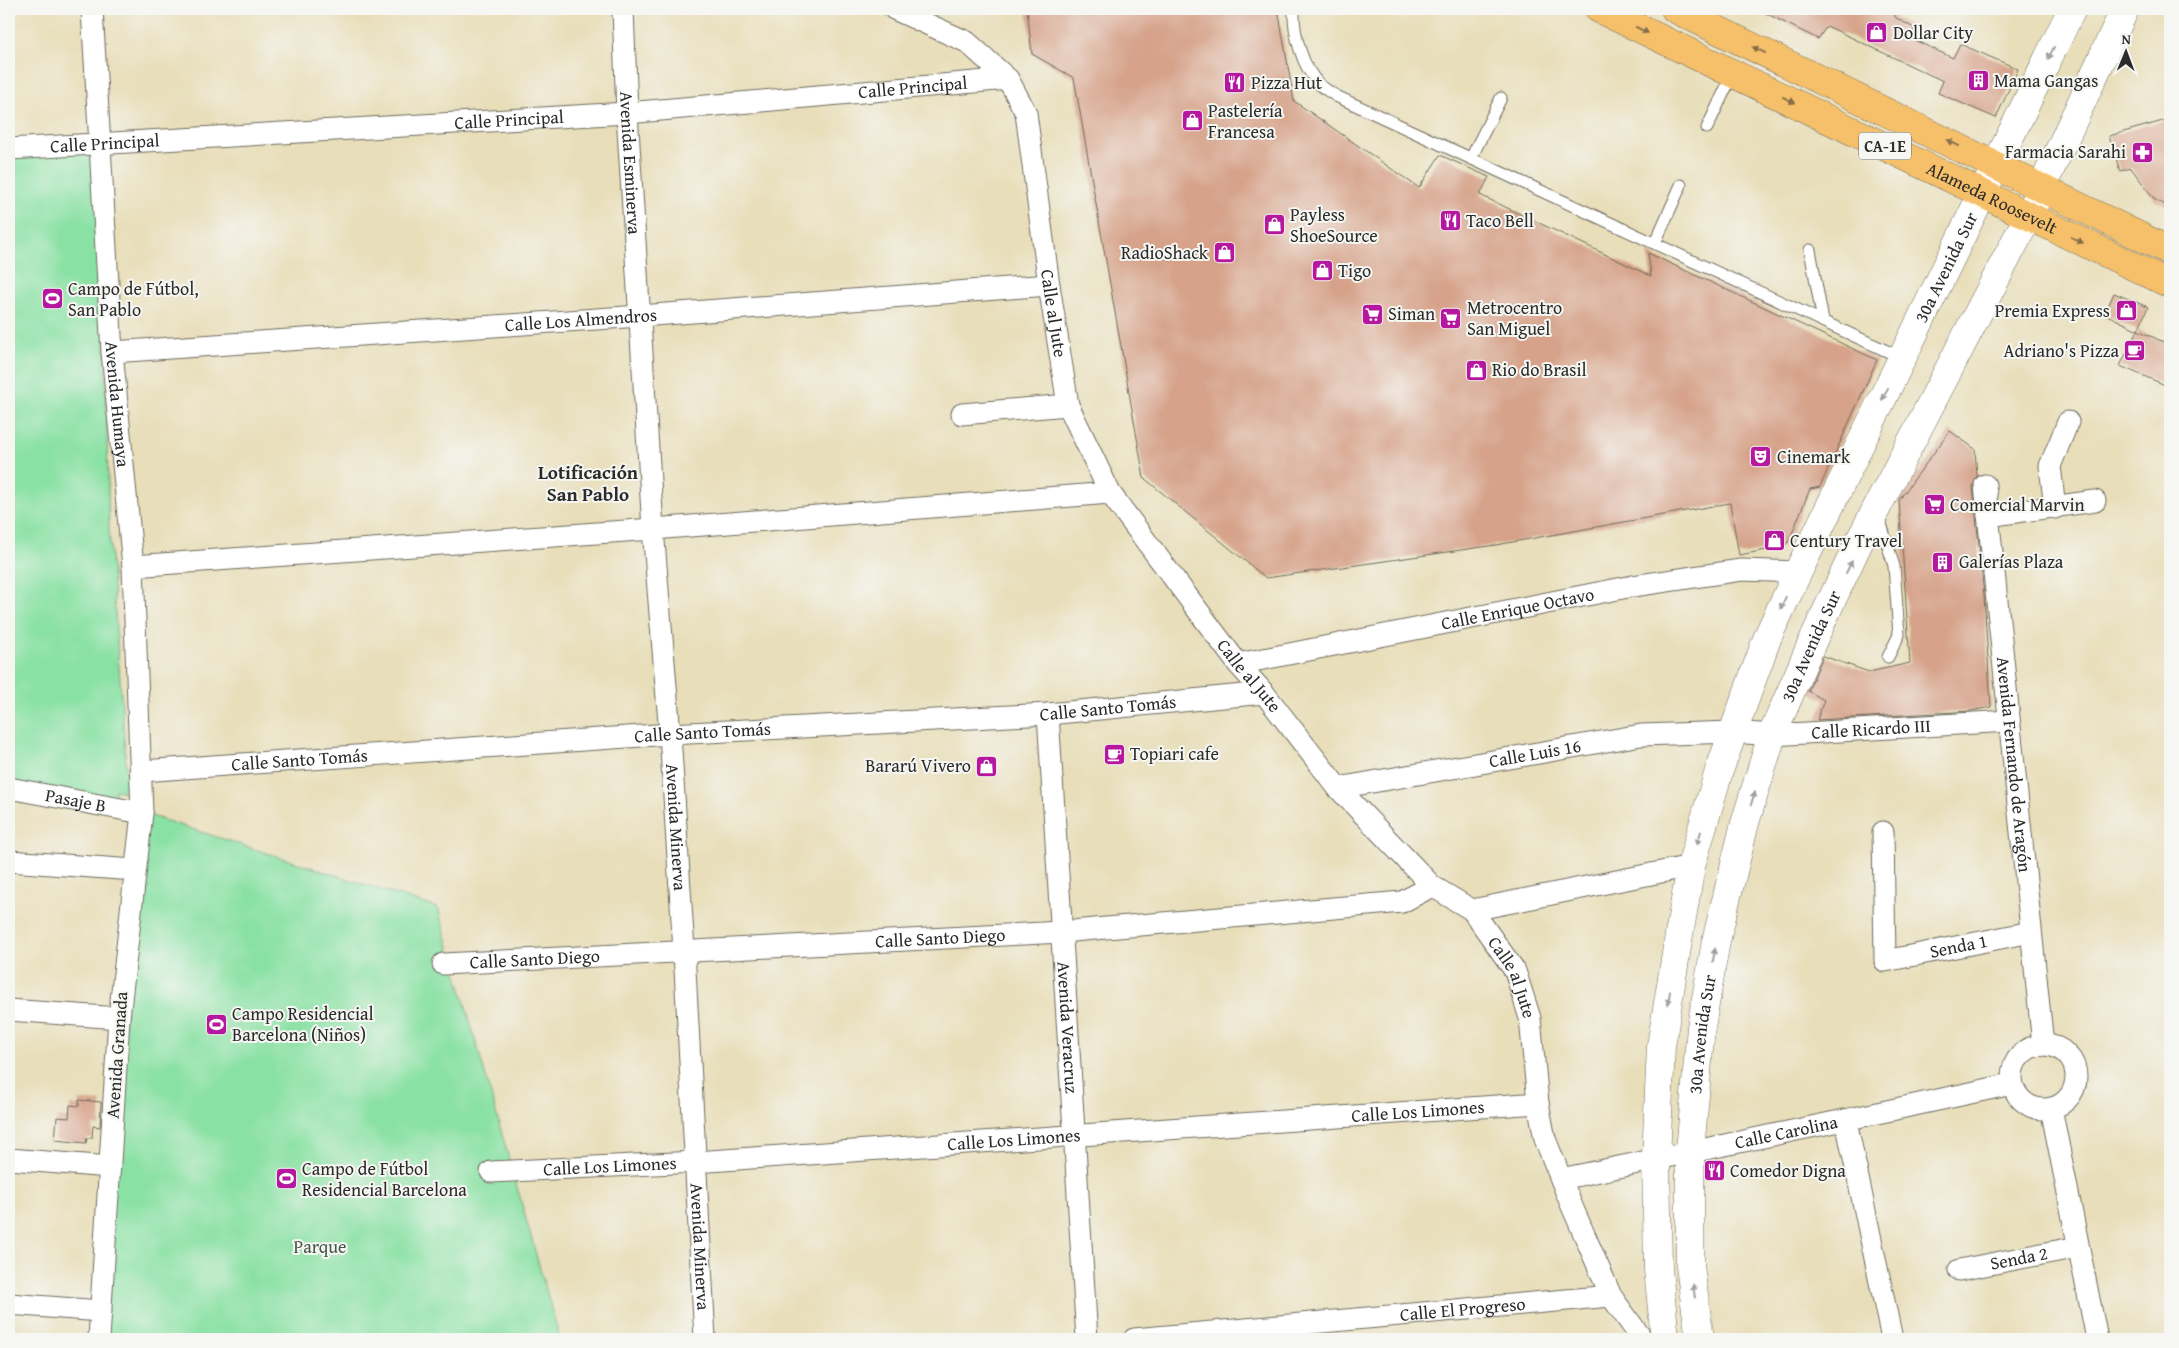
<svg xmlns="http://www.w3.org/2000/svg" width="2179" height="1348" font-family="'Gentium Book Plus',serif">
	<rect width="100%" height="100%" fill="#f6f6f2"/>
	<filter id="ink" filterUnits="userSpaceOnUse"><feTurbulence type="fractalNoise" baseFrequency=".02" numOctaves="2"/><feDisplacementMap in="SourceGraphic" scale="10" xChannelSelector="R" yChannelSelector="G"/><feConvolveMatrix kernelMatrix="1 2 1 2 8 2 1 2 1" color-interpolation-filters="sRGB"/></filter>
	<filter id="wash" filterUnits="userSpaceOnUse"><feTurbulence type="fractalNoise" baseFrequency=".0096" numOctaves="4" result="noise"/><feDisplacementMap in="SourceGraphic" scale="20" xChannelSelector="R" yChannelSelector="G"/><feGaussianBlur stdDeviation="1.12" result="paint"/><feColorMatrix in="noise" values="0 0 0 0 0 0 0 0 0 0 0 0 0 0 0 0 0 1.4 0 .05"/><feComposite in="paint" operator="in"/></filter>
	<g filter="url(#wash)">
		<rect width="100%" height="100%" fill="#e8deb9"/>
		<g fill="#8ae1a4" stroke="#5a8668">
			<polygon points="101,143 109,529 128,792 115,790 115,808 9,787 9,149"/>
			<polygon points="142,813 438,908 560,1339 99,1339"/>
		</g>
		<g id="blocks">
			<g fill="#d6a289">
				<polygon points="1027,9 1278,9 1294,101 1419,188 1440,155 1489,177 1480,195 1651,276 1648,253 1877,360 1820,487 1810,489 1789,541 1783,547 1739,555 1730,503 1496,545 1266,578 1144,478 1074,78 1032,54"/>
				<polygon points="1757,9 1887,9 1893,12 1896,18 1914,28 1912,39 1953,58 1960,44 2018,69 1996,118 1938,93 1943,81 1827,26 1818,39"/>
				<polygon points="2170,119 2170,207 2155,200 2131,168 2120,171 2109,136"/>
				<polygon points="2114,293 2148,307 2138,330 2105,314"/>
				<polygon points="2138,330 2170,345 2170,387 2120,366"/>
				<polygon points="1950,431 1975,449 1977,476 1973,486 1984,596 1991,707 1971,711 1817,720 1824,700 1808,691 1823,656 1869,672 1910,663 1899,500"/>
				<polygon points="79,1100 101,1102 100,1127 93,1126 92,1138 87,1138 86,1143 55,1140 57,1117 69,1118 70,1105 79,1106"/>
			</g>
		</g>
	</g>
	<g filter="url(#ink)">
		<use href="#blocks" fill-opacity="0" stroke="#6d6a5d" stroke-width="1"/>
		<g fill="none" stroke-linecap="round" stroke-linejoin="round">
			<defs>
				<g id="service">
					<path d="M1294,9C1293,33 1302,68 1320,85C1325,89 1331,93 1336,96L1902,358"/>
					<polyline points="1707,128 1733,73"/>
					<polyline points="1471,158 1501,98"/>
					<polyline points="1655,243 1681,185"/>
					<polyline points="1810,250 1823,321"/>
					<polyline points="1878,514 1894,566 1899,635 1888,657"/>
				</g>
				<g id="minor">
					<path id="s1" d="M92,9L112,352L133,566L142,813L119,1018L99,1339"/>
					<path id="s2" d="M623,9L627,113L653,529L670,734L684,951L705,1339"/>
					<path id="s3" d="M894,9L967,42L1008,79L1026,113L1049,285L1068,405L1110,493L1238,664L1264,693L1338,788L1432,886L1472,910L1515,971L1530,1018L1538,1103L1545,1139L1571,1204L1611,1296L1642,1339"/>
					<path id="s4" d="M9,149L627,113L1008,79"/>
					<path id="s5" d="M112,352L640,316L1049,285"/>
					<polyline points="962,414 1068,405"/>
					<path id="s6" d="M1985,485L2043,1045"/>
					<polyline points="2055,508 2050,466 2068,422"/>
					<polyline points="1988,516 2095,501"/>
					<polyline points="133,566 653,529 1110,493"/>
					<path id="s7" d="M1238,664L1633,586L1741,570L1798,572"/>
					<path id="s8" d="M1048,714L1087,1339"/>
					<path id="s9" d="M142,771L670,734L1048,714L1264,693"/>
					<path id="s10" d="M9,788L142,813"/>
					<path id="s11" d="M1338,788L1641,735L1733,732L1772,735L2009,721"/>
					<path id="s12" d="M1883,832L1885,961L2031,932"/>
					<polyline points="9,861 134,870"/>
					<polyline points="1472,910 1691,866"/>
					<path id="s13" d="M443,964L1061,932L1402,902L1432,886"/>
					<polyline points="9,1010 119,1018"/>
					<circle cx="2044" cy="1077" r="32"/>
					<polyline points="2051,1108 2097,1339"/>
					<polyline points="1846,1121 1892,1339"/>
					<polyline points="9,1159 110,1167"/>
					<path id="s14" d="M491,1172L695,1162L1538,1103"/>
					<path id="s15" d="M1561,1179C1711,1148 1862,1117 2012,1084"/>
					<path id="s16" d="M1959,1270L2078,1247"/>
					<polyline points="9,1304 101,1311"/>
					<path id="s17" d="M1134,1339L1611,1296"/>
				</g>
				<g id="tertiary">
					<path id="s18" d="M1665,1339L1658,1269L1656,1159L1661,1046L1679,935L1691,866L1719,771L1768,636L1798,572L2072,9"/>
					<path id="s19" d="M1700,1339L1690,1266V1151L1701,1027L1716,941L1745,823L1772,735L1814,638L1859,542L2028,217L2125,9"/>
				</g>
				<g id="trunk">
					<path id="s20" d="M1599,9L2170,284"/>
					<polyline points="1675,9 2170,251"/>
				</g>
			</defs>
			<use href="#service" stroke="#6d6a5d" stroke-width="13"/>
			<use href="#minor" stroke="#6d6a5d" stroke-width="23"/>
			<use href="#tertiary" stroke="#6d6a5d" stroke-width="29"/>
			<use href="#trunk" stroke="#6d6a5d" stroke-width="29"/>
			<use href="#service" stroke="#fff" stroke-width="11"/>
			<use href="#minor" stroke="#fff" stroke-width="21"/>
			<use href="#tertiary" stroke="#fff" stroke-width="28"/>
			<use href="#trunk" stroke="#f6c06b" stroke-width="28"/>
		</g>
		<defs><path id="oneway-solid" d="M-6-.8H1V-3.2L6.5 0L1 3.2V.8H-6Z" transform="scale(1.25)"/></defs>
		<g fill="#866e48">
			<use href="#oneway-solid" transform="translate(1642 30) rotate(26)"/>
			<use href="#oneway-solid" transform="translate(1759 50) rotate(-154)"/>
			<use href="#oneway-solid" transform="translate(1789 100) rotate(26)"/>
			<use href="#oneway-solid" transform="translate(1953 143) rotate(-154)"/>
			<use href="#oneway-solid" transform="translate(2077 240) rotate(26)"/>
		</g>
		<g fill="#a0a0a0">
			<use href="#oneway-solid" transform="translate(2051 53) rotate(116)"/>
			<use href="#oneway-solid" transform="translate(1885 394) rotate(117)"/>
			<use href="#oneway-solid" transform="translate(1849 567) rotate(-64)"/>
			<use href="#oneway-solid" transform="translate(1783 603) rotate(114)"/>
			<use href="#oneway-solid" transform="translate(1753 798) rotate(-73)"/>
			<use href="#oneway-solid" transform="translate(1699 838) rotate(106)"/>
			<use href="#oneway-solid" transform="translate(1714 955) rotate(-80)"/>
			<use href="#oneway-solid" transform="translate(1669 998) rotate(99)"/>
			<use href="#oneway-solid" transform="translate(1694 1291) rotate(-98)"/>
		</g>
	</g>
	<defs>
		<symbol id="shop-square" viewBox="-11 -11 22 22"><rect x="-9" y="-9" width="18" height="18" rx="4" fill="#b5179e" stroke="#f6f6f2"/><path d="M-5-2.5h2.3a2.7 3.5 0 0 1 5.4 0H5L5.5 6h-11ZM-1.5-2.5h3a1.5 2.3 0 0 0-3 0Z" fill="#fff"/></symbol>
		<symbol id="building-square" viewBox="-11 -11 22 22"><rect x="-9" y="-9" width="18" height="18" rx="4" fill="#b5179e" stroke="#f6f6f2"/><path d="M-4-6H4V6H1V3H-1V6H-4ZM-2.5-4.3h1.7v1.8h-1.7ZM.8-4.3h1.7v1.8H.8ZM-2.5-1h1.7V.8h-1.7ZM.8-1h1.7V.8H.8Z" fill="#fff"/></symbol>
		<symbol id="restaurant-square" viewBox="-11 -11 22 22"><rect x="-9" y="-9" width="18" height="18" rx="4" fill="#b5179e" stroke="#f6f6f2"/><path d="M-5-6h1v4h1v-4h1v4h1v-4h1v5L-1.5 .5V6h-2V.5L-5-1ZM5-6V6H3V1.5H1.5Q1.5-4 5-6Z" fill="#fff"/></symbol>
		<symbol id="pharmacy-square" viewBox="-11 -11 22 22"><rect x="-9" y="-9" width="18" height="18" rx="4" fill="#b5179e" stroke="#f6f6f2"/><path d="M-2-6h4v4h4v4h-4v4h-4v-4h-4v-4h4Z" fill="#fff"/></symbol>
		<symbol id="stadium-square" viewBox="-11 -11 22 22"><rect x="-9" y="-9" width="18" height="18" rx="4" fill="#b5179e" stroke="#f6f6f2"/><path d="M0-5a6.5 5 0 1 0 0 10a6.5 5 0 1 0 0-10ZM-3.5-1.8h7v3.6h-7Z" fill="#fff"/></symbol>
		<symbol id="supermarket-square" viewBox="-11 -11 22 22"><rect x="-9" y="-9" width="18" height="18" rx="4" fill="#b5179e" stroke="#f6f6f2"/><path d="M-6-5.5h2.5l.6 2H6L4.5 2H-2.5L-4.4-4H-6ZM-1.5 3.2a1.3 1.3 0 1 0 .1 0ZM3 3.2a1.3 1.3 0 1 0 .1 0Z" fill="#fff"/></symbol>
		<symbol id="cafe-square" viewBox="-11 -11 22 22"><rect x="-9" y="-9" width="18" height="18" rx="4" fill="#b5179e" stroke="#f6f6f2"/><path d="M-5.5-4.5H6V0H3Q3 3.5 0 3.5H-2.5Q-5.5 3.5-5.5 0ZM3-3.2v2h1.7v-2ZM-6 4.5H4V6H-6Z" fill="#fff"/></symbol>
		<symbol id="theatre-square" viewBox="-11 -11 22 22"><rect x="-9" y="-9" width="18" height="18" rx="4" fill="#b5179e" stroke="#f6f6f2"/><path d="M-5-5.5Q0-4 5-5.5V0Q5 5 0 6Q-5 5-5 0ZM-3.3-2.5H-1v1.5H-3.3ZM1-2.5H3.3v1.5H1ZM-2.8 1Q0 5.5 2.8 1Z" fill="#fff"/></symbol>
	</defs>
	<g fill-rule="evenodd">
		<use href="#shop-square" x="1864" y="20" width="25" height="25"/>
		<use href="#building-square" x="1966" y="68" width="25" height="25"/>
		<use href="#restaurant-square" x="1222" y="70" width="25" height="25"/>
		<use href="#shop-square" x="1180" y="108" width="25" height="25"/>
		<use href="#pharmacy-square" x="2130" y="140" width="25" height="25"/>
		<use href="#restaurant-square" x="1438" y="208" width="25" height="25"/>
		<use href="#shop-square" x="1262" y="212" width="25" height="25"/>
		<use href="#shop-square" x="1212" y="240" width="25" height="25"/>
		<use href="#shop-square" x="1310" y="258" width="25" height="25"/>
		<use href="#stadium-square" x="40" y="286" width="25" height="25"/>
		<use href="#shop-square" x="2114" y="298" width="25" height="25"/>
		<use href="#supermarket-square" x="1360" y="302" width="25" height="25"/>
		<use href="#supermarket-square" x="1438" y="306" width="25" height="25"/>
		<use href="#cafe-square" x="2122" y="338" width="25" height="25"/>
		<use href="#shop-square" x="1464" y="358" width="25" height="25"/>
		<use href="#theatre-square" x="1748" y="444" width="25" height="25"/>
		<use href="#supermarket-square" x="1922" y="492" width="25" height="25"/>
		<use href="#shop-square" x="1762" y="528" width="25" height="25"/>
		<use href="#building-square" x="1930" y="550" width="25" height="25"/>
		<use href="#cafe-square" x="1102" y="742" width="25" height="25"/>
		<use href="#shop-square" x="974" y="754" width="25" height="25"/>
		<use href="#stadium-square" x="204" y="1012" width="25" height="25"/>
		<use href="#restaurant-square" x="1702" y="1158" width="25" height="25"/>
		<use href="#stadium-square" x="274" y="1166" width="25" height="25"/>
	</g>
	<g text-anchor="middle" stroke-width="4" stroke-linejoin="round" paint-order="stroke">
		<rect fill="#f6f6f2" stroke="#686867" stroke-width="1" x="1859" y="132.5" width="52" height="27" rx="4"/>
		<g font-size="16" font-weight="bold" fill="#2b2b2b">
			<text x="1885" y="152">CA-1E</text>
		</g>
		<g font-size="18" fill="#2b2b2b" stroke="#f6f6f2" text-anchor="start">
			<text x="1893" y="39">Dollar City</text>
			<text x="1994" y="87">Mama Gangas</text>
			<text x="1251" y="89">Pizza Hut</text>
			<text x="1208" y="117">Pastelería<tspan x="1208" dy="21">Francesa</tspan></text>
			<text x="2126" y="158" text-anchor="end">Farmacia Sarahi</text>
			<text x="1290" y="221">Payless<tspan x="1290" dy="21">ShoeSource</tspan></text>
			<text x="1466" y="227">Taco Bell</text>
			<text x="1208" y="259" text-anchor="end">RadioShack</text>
			<text x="1338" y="277">Tigo</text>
			<text x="68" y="295">Campo de Fútbol,<tspan x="68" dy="21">San Pablo</tspan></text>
			<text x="1467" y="314">Metrocentro<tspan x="1467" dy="21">San Miguel</tspan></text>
			<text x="2110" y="317" text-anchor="end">Premia Express</text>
			<text x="1388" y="320">Siman</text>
			<text x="2119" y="357" text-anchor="end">Adriano's Pizza</text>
			<text x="1492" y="376">Rio do Brasil</text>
			<text x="1777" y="463">Cinemark</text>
			<text x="1950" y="511">Comercial Marvin</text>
			<text x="1790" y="547">Century Travel</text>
			<text x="1959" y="568">Galerías Plaza</text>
			<text x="1130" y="760">Topiari cafe</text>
			<text x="971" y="772" text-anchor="end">Bararú Vivero</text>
			<text x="232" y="1020">Campo Residencial<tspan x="232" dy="21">Barcelona (Niños)</tspan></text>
			<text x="302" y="1175">Campo de Fútbol<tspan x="302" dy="21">Residencial Barcelona</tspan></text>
			<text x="1730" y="1177">Comedor Digna</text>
		</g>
		<g font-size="18" fill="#2b2b2b" stroke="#f6f6f2">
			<text dy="6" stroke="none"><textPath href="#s4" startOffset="906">Calle Principal</textPath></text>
			<text dy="6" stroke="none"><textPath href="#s4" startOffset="501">Calle Principal</textPath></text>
			<text dy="6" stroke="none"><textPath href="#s4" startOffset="96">Calle Principal</textPath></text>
			<text dy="6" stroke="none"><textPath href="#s2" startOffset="154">Avenida Esminerva</textPath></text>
			<text dy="6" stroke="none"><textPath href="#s20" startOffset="436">Alameda Roosevelt</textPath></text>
			<text dy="6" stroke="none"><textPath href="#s18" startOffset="1128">30a Avenida Sur</textPath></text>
			<text dy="6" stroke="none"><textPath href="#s3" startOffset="376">Calle al Jute</textPath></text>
			<text dy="6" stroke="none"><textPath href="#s5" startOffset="470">Calle Los Almendros</textPath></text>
			<text dy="6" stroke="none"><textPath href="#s1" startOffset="396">Avenida Humaya</textPath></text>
			<text dy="6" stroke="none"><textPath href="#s7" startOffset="285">Calle Enrique Octavo</textPath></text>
			<text dy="6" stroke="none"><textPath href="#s19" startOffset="711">30a Avenida Sur</textPath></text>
			<text dy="6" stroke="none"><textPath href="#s3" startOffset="796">Calle al Jute</textPath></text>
			<text dy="6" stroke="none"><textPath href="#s9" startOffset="968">Calle Santo Tomás</textPath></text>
			<text dy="6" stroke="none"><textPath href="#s11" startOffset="538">Calle Ricardo III</textPath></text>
			<text dy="6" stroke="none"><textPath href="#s9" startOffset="562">Calle Santo Tomás</textPath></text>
			<text dy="6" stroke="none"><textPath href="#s11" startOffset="200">Calle Luis 16</textPath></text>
			<text dy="6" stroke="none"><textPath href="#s9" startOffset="158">Calle Santo Tomás</textPath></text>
			<text dy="6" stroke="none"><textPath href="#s6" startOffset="281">Avenida Fernando de Aragón</textPath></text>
			<text dy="6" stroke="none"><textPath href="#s10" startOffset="68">Pasaje B</textPath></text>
			<text dy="6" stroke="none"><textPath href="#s2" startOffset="820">Avenida Minerva</textPath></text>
			<text dy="6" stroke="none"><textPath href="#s13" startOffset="498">Calle Santo Diego</textPath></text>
			<text dy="6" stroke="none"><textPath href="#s12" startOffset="204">Senda 1</textPath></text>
			<text dy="6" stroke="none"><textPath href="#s13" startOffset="92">Calle Santo Diego</textPath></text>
			<text dy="6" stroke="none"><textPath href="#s3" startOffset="1201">Calle al Jute</textPath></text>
			<text dy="6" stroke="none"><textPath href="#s8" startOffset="314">Avenida Veracruz</textPath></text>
			<text dy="6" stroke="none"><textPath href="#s19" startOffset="306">30a Avenida Sur</textPath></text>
			<text transform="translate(117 1055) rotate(-86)" y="6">Avenida Granada</text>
			<text dy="6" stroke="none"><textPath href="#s14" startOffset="929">Calle Los Limones</textPath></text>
			<text dy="6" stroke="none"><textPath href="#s15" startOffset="230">Calle Carolina</textPath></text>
			<text dy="6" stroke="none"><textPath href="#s14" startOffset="524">Calle Los Limones</textPath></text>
			<text dy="6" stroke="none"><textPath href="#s14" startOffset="119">Calle Los Limones</textPath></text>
			<text dy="6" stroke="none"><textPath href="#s2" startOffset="1240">Avenida Minerva</textPath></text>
			<text dy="6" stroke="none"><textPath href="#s16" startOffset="61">Senda 2</textPath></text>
			<text dy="6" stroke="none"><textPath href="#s17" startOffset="330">Calle El Progreso</textPath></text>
		</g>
		<g font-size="18" fill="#435849" stroke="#f6f6f2">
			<text x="320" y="1253">Parque</text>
		</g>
		<g font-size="19" font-weight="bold" fill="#2b2b2b" stroke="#f6f6f2">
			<text x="588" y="479">Lotificación<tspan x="588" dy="22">San Pablo</tspan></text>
		</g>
	</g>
	<rect width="2179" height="1348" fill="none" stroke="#f6f6f2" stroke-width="30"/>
	<g transform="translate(2126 52) rotate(1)" stroke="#f6f6f2" stroke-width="4" paint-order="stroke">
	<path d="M0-4L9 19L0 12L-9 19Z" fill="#2b2b2b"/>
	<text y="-8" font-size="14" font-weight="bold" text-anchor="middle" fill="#2b2b2b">N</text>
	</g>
</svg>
